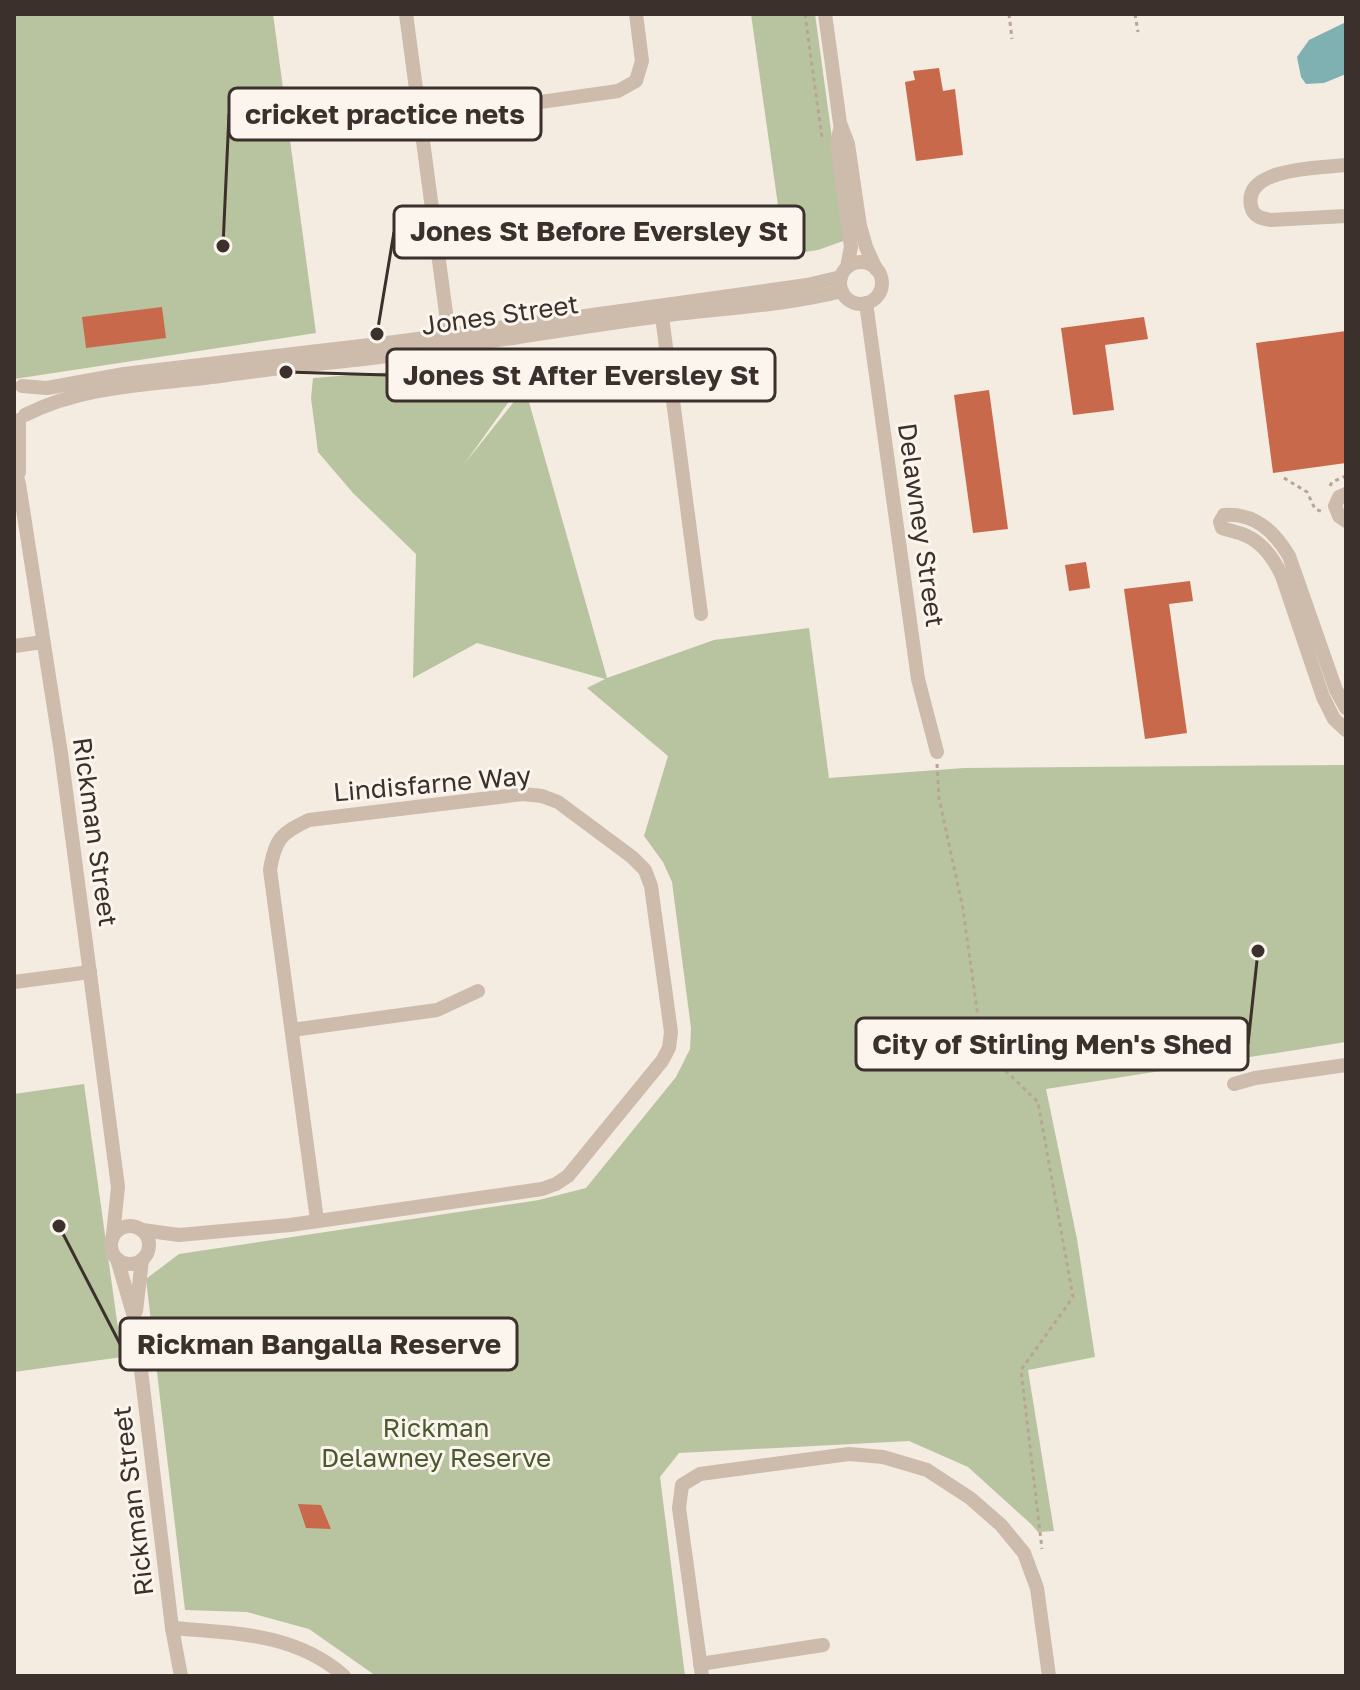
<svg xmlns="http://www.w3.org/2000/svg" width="1360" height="1690" font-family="'Golos Text',sans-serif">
	<rect width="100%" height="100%" fill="#f4ebe1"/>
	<g fill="#b8c4a0">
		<polygon points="14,14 273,14 316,333 14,379"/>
		<polygon points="751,14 815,14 846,240 818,250 785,255"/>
		<polygon points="538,361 465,463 525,388 607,678 714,640 809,628 829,778 964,768 1346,765 1346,1042 1046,1089 1077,1239 1095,1357 1028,1370 1054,1531 1038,1532 1031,1524 968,1467 909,1441 679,1453 660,1477 685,1676 376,1676 309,1629 247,1612 185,1610 146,1279 179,1254 539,1200 586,1188 676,1077 690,1049 691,1028 672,882 663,862 644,836 668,756 587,688 605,679 477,643 413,678 416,554 353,493 318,452 311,398 313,378"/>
		<polygon points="84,1084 122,1357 14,1372 14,1094"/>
	</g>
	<polygon fill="#7fb0b2" points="1346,22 1346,74 1324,83 1306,84 1301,77 1297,57 1309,40"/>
	<g fill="#c8694b">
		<polygon points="939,68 943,91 955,89 963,155 916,161 905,82 915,80 913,71"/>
		<polygon points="162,307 166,338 86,348 82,317"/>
		<polygon points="1144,317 1148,339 1105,345 1114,410 1073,415 1061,328"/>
		<polygon points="1346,331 1346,463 1273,473 1256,343"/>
		<polygon points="989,390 1008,529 973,533 954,395"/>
		<polygon points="1086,562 1090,588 1069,591 1065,565"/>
		<polygon points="1190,581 1193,601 1169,604 1187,733 1145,739 1124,589"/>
		<polygon points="298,1504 321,1505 331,1529 306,1528"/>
	</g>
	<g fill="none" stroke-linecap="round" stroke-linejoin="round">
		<g stroke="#b9a596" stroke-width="3" stroke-dasharray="4 4" stroke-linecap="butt">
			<polyline points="805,14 822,138"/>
			<polyline points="1009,14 1012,39"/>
			<polyline points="1135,14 1138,32"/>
			<polyline points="1284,478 1307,492 1315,509 1323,512"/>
			<polyline points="1330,486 1332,482 1346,476"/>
			<polyline points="937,764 939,798 963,909 980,1032 984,1050 1038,1102 1073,1297 1021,1370 1042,1549"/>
		</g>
		<g stroke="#cdbbac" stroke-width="14">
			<polyline points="406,14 450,343"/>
			<polyline points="825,14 840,123 848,144 860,226 866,247 876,269"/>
			<polyline points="420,119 618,91 636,81 642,61 636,14"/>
			<polyline points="840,129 837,144 851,247 847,267"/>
			<path d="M1346,165C1321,168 1243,167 1251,206C1253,216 1260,218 1270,220L1346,216"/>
			<circle cx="861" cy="283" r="21"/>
			<polyline points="866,303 918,679 937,752"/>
			<polyline points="661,309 701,614"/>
			<polyline points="22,386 47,388 124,374 395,342 701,300 807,285 841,277"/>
			<path d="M25,415C88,383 159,385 227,375C283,367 340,362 396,355C484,343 572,328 661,316C721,308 783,306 842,291"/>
			<polyline points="14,465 19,484 61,753 118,1187 113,1235"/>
			<polyline points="19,472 19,420"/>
			<polyline points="1346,494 1339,497 1335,506 1339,516 1346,521"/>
			<polyline points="14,646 43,642"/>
			<path d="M1346,708L1336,690L1289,556C1274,531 1255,513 1224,515L1220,522L1222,528C1230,531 1239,532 1247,536C1264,544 1274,559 1282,576L1323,697L1334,719L1346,730"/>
			<polyline points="14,982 90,972"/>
			<polyline points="292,1030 437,1010 478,991"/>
			<polyline points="1234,1084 1255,1078 1346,1065"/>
			<circle cx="130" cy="1245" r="19"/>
			<path d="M142,1230L179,1235L290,1225L542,1189L556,1184L568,1176L662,1061L669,1048L671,1032L651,886L645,870L632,857L558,802L542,796L523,794L309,820C281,833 275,839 270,870L317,1220"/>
			<polyline points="117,1259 135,1320 172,1628 181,1676"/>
			<polyline points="136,1311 142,1260"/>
			<path d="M172,1628C233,1633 296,1633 344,1676"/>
			<polyline points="700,1664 823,1645"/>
			<polyline points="702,1676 679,1508 682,1485 700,1474 849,1454 883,1457 927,1470 970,1498 1001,1525 1024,1553 1037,1588 1049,1676"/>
		</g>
	</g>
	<g text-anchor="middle" stroke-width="6" stroke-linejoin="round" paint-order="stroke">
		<g font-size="26" fill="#3b302b" stroke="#fbf5ee">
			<text transform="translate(500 315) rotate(-8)" y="9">Jones Street</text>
			<text transform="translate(921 525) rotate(82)" y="9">Delawney Street</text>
			<text transform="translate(432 784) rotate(-5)" y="9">Lindisfarne Way</text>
			<text transform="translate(95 832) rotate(82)" y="9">Rickman Street</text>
			<text transform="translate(133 1501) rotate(-97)" y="9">Rickman Street</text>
		</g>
		<g font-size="26" fill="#4a5a2e" stroke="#fbf5ee">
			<text x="436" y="1437">Rickman<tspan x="436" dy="30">Delawney Reserve</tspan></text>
		</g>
	</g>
	<path fill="none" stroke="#3b302b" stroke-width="3" d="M223 246L229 114M377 334L394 232M286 372L387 375M1258 951L1248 1044M59 1226L120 1344"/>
	<g fill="#3b302b" stroke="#fbf5ee" stroke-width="3">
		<circle cx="223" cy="246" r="8"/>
		<circle cx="377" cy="334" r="8"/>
		<circle cx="286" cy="372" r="8"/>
		<circle cx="1258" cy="951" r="8"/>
		<circle cx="59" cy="1226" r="8"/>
	</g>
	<g fill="#fbf5ee" stroke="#3b302b" stroke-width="3">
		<rect x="229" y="88" width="312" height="52" rx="8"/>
		<rect x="394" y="206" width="410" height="52" rx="8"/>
		<rect x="387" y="349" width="388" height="52" rx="8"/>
		<rect x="856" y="1018" width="392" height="52" rx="8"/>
		<rect x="120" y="1318" width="397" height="52" rx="8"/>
	</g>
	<g font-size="28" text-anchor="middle" font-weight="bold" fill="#3b302b">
		<text x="385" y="124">cricket practice nets</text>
		<text x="599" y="241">Jones St Before Eversley St</text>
		<text x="581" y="385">Jones St After Eversley St</text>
		<text x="1052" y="1054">City of Stirling Men's Shed</text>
		<text x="319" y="1354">Rickman Bangalla Reserve</text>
	</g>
	<rect width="1360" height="1690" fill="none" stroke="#3b302b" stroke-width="32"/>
</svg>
